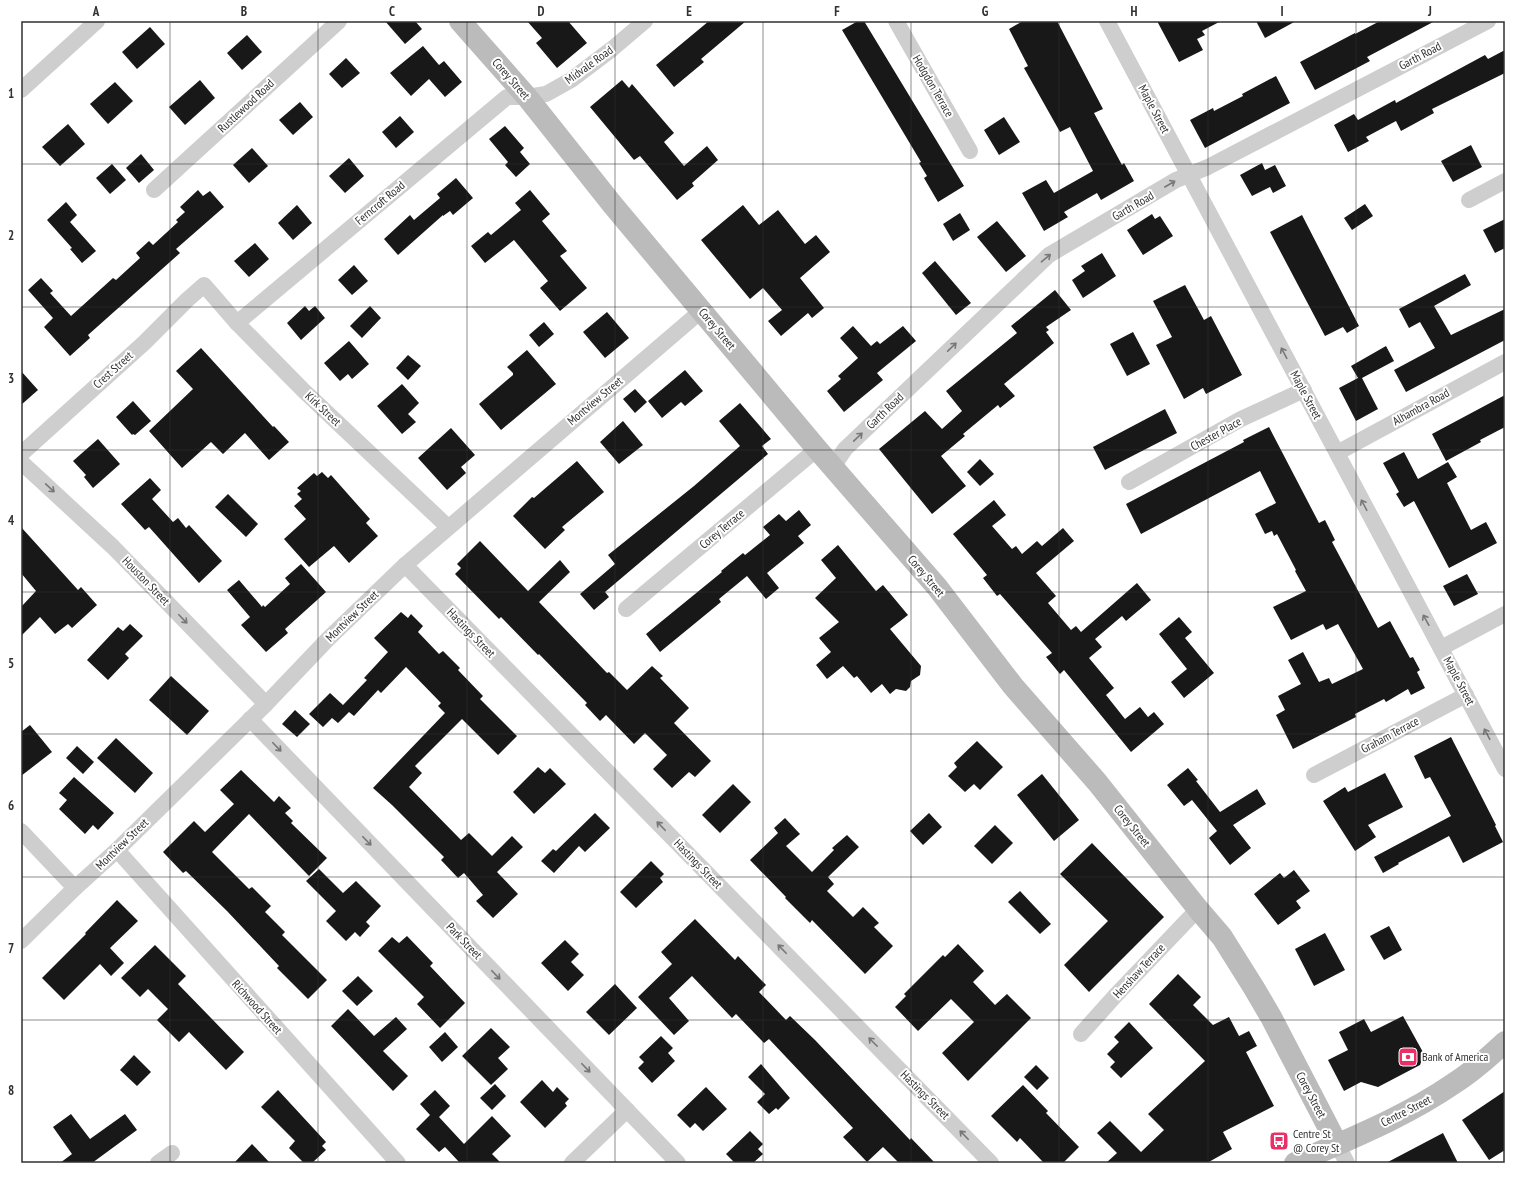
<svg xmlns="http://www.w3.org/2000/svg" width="1526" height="1184" font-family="'PT Sans Narrow',sans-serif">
	<rect width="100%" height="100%" fill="#fff"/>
	<g fill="#181818">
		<polygon points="385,21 415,21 422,29 405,44"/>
		<polygon points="527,21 568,21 587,43 557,68 536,43 542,38"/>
		<polygon points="709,21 746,21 701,59 704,62 674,87 656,65"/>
		<polygon points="858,21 864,21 964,186 938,202 924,178 927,176 919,163 921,162 842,30"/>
		<polygon points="1023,21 1057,21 1103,109 1094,113 1122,165 1124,163 1134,181 1101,200 1097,193 1064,212 1068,217 1044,231 1022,193 1046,180 1054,193 1093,171 1070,127 1060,132 1024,68 1028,66 1009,29"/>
		<polygon points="1157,21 1221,21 1202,31 1205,35 1197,39 1203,50 1179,62"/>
		<polygon points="1256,21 1296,21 1265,38"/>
		<polygon points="1380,21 1435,21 1367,57 1370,61 1315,90 1300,62 1355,33 1355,34"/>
		<polygon points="150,27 165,44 137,69 122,52"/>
		<polygon points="247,35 262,52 242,70 227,53"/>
		<polygon points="423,46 439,65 444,61 462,82 445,97 429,79 411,96 390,73"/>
		<polygon points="1505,50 1505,73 1432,109 1434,113 1401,131 1396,121 1366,137 1369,141 1348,152 1334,125 1354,114 1358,120 1395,100 1396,103 1485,55 1488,59"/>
		<polygon points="346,58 360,73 342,88 329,74"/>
		<polygon points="1276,76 1290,103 1205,148 1190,120 1213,108 1214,111 1243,96 1242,94"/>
		<polygon points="200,80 215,98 185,125 169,107"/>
		<polygon points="622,80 629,88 632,84 674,133 664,142 684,166 707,146 718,160 692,183 694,186 677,200 640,156 634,160 590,107"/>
		<polygon points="115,82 133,101 108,124 90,104"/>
		<polygon points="300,102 313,117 293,135 279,120"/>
		<polygon points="400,116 414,132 396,148 382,132"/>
		<polygon points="1004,117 1020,142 999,155 984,130"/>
		<polygon points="68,124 85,144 60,166 42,147"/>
		<polygon points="505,126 524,148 520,152 530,164 516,177 505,165 508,162 489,139"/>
		<polygon points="1471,145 1482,167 1453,182 1441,161"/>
		<polygon points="252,148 268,166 249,183 233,165"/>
		<polygon points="141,154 154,170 139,183 126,168"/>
		<polygon points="349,158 364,176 345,193 329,176"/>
		<polygon points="1262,163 1265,170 1275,165 1286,186 1273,193 1270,187 1252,196 1240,175"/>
		<polygon points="112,164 126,180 110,194 96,178"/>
		<polygon points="456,178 473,198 453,215 450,211 443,216 443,215 398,255 384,239 410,215 414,220 440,198 437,194"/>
		<polygon points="198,190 203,196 210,191 224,207 176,249 180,253 88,335 90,338 70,356 44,327 53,318 28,290 41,278 53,291 50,293 71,316 113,278 116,280 140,258 136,253 149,241 153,245 178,222 176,220 185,212 180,207"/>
		<polygon points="530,190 550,214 542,221 567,251 560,256 587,288 560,311 540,288 548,281 514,240 485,263 471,246 488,232 491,235 521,210 515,203"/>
		<polygon points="66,202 77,215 70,222 96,251 82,263 70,249 72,248 47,220"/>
		<polygon points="1365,204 1373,216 1352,230 1344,218"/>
		<polygon points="297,205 312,223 293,240 278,223"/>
		<polygon points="743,205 759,225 778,210 805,244 816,235 830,252 800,278 824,308 812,318 808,313 781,336 768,321 782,310 763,288 750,299 701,240"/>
		<polygon points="960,213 970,230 953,241 943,224"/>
		<polygon points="1152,214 1155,219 1160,216 1173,236 1143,255 1127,230"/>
		<polygon points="1302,215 1359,326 1347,333 1343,327 1325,336 1270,232"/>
		<polygon points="1505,219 1505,248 1495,253 1483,230"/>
		<polygon points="997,221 1026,256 1006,272 977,237"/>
		<polygon points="255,243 269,259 249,277 234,261"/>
		<polygon points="1102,253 1116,276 1083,298 1072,280 1085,271 1081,266"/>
		<polygon points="935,261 971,303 956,315 922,273"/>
		<polygon points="354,265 368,281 352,295 338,280"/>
		<polygon points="1465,274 1471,285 1434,306 1451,335 1505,309 1505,340 1406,392 1394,370 1435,348 1420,322 1409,328 1399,309"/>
		<polygon points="1185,285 1204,320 1211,316 1242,375 1206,394 1203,388 1184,399 1156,345 1172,337 1153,301"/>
		<polygon points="1055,290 1071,310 1046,327 1049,330 1046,332 1054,343 1004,384 1015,396 1000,408 998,405 963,434 965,436 941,456 966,486 932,514 879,449 925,411 942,429 962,411 946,391 1017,333 1011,326"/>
		<polygon points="305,306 309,311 315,306 325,318 301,340 287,323"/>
		<polygon points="370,306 381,318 362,338 350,326"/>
		<polygon points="607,312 629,338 605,358 583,332"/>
		<polygon points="544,322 554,334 539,347 529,335"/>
		<polygon points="853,326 871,346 877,341 880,344 903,326 916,341 877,373 883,380 844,412 827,391 841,379 838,376 858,358 840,338"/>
		<polygon points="1133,332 1150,364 1127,376 1110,344"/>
		<polygon points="349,341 369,364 352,379 348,374 340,381 324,363"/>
		<polygon points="1386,346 1394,361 1362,378 1378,409 1356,421 1339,388 1358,378 1351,366"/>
		<polygon points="201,348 273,427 274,426 289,442 269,460 245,433 223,454 211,442 182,468 149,431 193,389 176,371"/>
		<polygon points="527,350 556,384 501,430 479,404 513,375 513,373 507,367"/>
		<polygon points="408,355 421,366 408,380 396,368"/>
		<polygon points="685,370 703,391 685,406 681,402 662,418 648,401"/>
		<polygon points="21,371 38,390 21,405"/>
		<polygon points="402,384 419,403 408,414 416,422 402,434 377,406"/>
		<polygon points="635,389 647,402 635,413 623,399"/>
		<polygon points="1505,395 1505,427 1480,440 1481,442 1446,461 1432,434"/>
		<polygon points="133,401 151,421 135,435 133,434 132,435 116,417"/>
		<polygon points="740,403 771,439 762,446 768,454 605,592 609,597 594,610 580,594 615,564 608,555 694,486 740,446 719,421"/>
		<polygon points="1165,409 1177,433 1105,470 1093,447"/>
		<polygon points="623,421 643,445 619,464 600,442"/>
		<polygon points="1269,427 1319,523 1325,520 1335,540 1332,542 1378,628 1390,621 1410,658 1413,657 1420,670 1417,672 1425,688 1411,695 1408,689 1386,702 1384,699 1355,714 1356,717 1293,749 1276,715 1285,710 1278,696 1301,684 1288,660 1303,652 1319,682 1329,678 1332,684 1363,669 1338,624 1326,630 1323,624 1291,640 1273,607 1306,591 1295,571 1296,570 1277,534 1274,536 1272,531 1265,534 1255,514 1276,503 1260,471 1141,534 1126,504 1244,442 1243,440"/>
		<polygon points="451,428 475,455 461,467 466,473 447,490 418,458"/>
		<polygon points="98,439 120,464 93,488 84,477 86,475 73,461"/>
		<polygon points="1404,452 1418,479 1448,462 1457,477 1447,483 1471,530 1486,522 1497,543 1449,568 1414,501 1404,507 1396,494 1399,492 1383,463"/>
		<polygon points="980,459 994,474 980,486 967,472"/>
		<polygon points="577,461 604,492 562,527 565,530 545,549 513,516 532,497 534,498"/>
		<polygon points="322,472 328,478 331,475 370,519 366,523 378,536 349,563 334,546 309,567 284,539 306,519 294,506 302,499 297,494 301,491 297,488 314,473 317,476"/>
		<polygon points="150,478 161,490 152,499 173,522 178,518 186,528 189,525 222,561 199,583 149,527 145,530 121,504"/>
		<polygon points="228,494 258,524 246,537 215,507"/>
		<polygon points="994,500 1006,515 992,526 1012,549 1016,546 1022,554 1037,541 1042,546 1063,528 1074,541 1036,573 1056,596 1048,603 1071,630 1076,626 1081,632 1137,583 1151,600 1126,621 1122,616 1095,639 1102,647 1089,658 1114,688 1106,695 1125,719 1140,707 1148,717 1154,712 1164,724 1131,752 1064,670 1060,674 1046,657 1052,653 1000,594 997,596 983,578 987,575 953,534"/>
		<polygon points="799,510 811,525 798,536 804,543 767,573 779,588 766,599 747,576 719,599 721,602 660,652 646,634 722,572 721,571 743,553 745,555 770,535 763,527 779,514 786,521"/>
		<polygon points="21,527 78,590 81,587 97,605 72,628 68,624 55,634 40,617 21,636 21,607 36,591 21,573"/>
		<polygon points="480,541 528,591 560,560 570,572 539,602 607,673 609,672 627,690 652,666 663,676 660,678 689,708 674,723 711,761 695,777 689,772 672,788 653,769 667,755 645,733 634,744 606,715 600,721 585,705 587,703 539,654 538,655 501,617 499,619 455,574 461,568 457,564"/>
		<polygon points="838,545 876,591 883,585 908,615 890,629 921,666 920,675 911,681 910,687 906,691 896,689 890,694 882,684 871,693 857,676 854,678 843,666 827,679 816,665 831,652 819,638 839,622 815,598 836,578 821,560"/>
		<polygon points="301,564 326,592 285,629 288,633 266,652 241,625 250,617 227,590 239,580 262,607 263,605 265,607 290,584 285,578"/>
		<polygon points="1467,574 1478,594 1454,606 1443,586"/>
		<polygon points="401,612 408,618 411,614 423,626 418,632 439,654 443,651 460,668 458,670 483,696 480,699 517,736 498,755 462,719 415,766 422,773 409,787 461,840 469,833 492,856 512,836 523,847 497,872 518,894 493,918 476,901 483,895 464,873 458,878 441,860 444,857 392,805 373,788 445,713 438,706 441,703 406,667 381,693 378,690 354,716 349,712 338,723 332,718 323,727 309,714 330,693 343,705 367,680 364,678 388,652 374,638"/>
		<polygon points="1179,617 1192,632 1185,638 1214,673 1184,698 1171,682 1187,669 1159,634"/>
		<polygon points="130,624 143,636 125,654 129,658 108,680 87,660 118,627 123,631"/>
		<polygon points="171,676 209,711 187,735 149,700"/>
		<polygon points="295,710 310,724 297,737 282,724"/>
		<polygon points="30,725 52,752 21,776 21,732"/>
		<polygon points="1451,737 1496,825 1495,826 1503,842 1463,863 1449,836 1398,863 1399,864 1383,873 1374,857 1451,816 1430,777 1425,779 1414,756"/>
		<polygon points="116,738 153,773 135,793 97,758"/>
		<polygon points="977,741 1003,767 980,790 974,784 965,792 948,776 957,767 954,763"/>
		<polygon points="77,746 94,762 83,774 66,758"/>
		<polygon points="538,767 545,773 550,768 566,784 534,814 513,792"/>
		<polygon points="1188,768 1198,780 1196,781 1220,812 1257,789 1266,804 1233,825 1251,848 1230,865 1209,838 1217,831 1192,800 1184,806 1167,785"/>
		<polygon points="241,770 274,802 279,796 291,808 285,813 293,821 291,823 327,858 309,876 249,814 212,852 249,889 252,887 271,906 265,912 285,932 282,935 327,980 308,999 277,968 279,966 227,911 186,871 183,873 163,852 194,821 205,832 234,804 220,790"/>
		<polygon points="1385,773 1403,807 1368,825 1376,837 1355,851 1323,801 1345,787 1348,792"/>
		<polygon points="1042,774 1079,820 1054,841 1017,795"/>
		<polygon points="74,777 114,813 98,830 93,825 85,834 59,809 67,800 59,793"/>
		<polygon points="733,784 751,802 720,833 702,815"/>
		<polygon points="595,813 610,828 585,852 579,846 554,873 541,861 553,849 556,851"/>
		<polygon points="929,813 942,827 923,845 910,831"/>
		<polygon points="785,818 800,834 786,846 812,872 834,850 832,848 847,835 859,847 828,877 834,884 827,891 853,917 863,907 879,923 874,927 893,946 865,974 812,920 810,923 785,898 786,897 750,860 778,833 774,828"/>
		<polygon points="995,825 1013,843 992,864 974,846"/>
		<polygon points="1092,843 1164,917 1089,992 1064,965 1108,921 1060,874"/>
		<polygon points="651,861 664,874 660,878 663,882 636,908 620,892"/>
		<polygon points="319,869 343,893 356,881 381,906 366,922 370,926 360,937 355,932 346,941 326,921 336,911 306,881"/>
		<polygon points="1294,870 1310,891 1296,901 1301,908 1278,925 1254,894 1280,873 1284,878"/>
		<polygon points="1020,891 1051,924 1040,934 1008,902"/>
		<polygon points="117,900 138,921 110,948 124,963 111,976 100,964 64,1000 42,978 86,934 85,933"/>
		<polygon points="695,919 735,960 738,956 766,985 759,992 786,1020 790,1016 815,1040 910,1140 911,1138 935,1163 899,1163 883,1147 867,1162 843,1137 853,1128 769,1039 764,1043 736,1014 732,1018 692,976 669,998 689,1021 674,1035 638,997 672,964 661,952"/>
		<polygon points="1389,926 1402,950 1384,960 1370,936"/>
		<polygon points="1325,933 1345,970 1314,986 1295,949"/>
		<polygon points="407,936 433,963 430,966 465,1003 440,1028 417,1004 424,997 378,951 392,937 399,943"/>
		<polygon points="565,940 579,954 571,962 584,975 568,991 541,963"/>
		<polygon points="958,944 984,971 973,982 995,1005 1007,994 1031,1018 968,1081 942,1053 974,1022 951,999 918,1031 895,1007 906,996 904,994 943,955 945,957"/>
		<polygon points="155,945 186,976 178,984 244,1052 226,1070 189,1032 179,1042 157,1020 168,1009 148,989 140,997 121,978"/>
		<polygon points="1178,974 1201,997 1193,1005 1213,1025 1229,1017 1239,1036 1249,1031 1257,1046 1246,1052 1274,1106 1223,1132 1232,1149 1207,1163 1106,1163 1117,1153 1097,1133 1110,1121 1141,1152 1164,1130 1148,1114 1205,1061 1149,1004"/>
		<polygon points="358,976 373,991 357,1006 342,991"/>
		<polygon points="615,984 637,1008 609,1035 586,1012"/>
		<polygon points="348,1009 374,1036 396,1017 407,1029 383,1051 408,1076 393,1091 331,1026"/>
		<polygon points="1403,1016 1424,1054 1420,1065 1378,1087 1361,1082 1344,1091 1328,1060 1348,1050 1339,1032 1364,1019 1371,1032"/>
		<polygon points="1129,1022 1153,1048 1121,1078 1110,1067 1115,1062 1107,1054 1119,1042 1114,1037"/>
		<polygon points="491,1028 510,1047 498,1058 508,1069 491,1085 462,1056"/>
		<polygon points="445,1032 458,1047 442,1062 429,1047"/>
		<polygon points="661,1036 673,1048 668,1053 675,1061 652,1083 638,1068 644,1062 639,1057"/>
		<polygon points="134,1055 151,1072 137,1086 120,1070"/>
		<polygon points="761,1064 790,1098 778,1110 776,1108 769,1114 757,1102 765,1094 748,1077"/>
		<polygon points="1036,1065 1049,1078 1037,1090 1024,1077"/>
		<polygon points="542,1080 553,1092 557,1087 569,1099 565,1103 567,1106 545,1128 520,1102"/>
		<polygon points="495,1084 506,1096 492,1110 480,1098"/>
		<polygon points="1023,1085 1048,1111 1046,1113 1079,1147 1063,1163 1044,1163 1020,1138 1017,1142 991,1116"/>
		<polygon points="706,1087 727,1109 703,1131 695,1123 690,1128 677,1115"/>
		<polygon points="278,1090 326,1142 322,1146 326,1150 312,1163 304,1163 289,1148 295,1141 261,1107"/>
		<polygon points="435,1090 450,1106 439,1117 464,1144 492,1116 511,1136 492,1154 501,1163 460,1163 445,1147 439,1152 416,1129 430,1115 420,1104"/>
		<polygon points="1505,1091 1505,1150 1489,1160 1462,1120"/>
		<polygon points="71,1114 90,1139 125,1114 137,1130 92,1163 60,1163 72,1154 53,1127"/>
		<polygon points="750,1131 763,1144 758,1149 763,1154 753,1163 735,1163 726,1154"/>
		<polygon points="1443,1133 1458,1163 1386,1163"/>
		<polygon points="252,1144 270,1163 234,1163"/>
	</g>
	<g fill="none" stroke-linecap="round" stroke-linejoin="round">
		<g stroke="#cecece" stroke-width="16">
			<polyline points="896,21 970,151"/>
			<polyline points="1107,21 1505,769"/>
			<polyline points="21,90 97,21"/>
			<polyline points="154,190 339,21"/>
			<polyline points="1469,200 1505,181"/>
			<polyline points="237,323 507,97 527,97 546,94 571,80 612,49 645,21"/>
			<polyline points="1337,453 1505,362"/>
			<polyline points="21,454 144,343 187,300 204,285 237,323 304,391 448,527"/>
			<polyline points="21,462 113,547 266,704"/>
			<polyline points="833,467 845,449 1049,255 1176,180 1208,167 1488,21"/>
			<polyline points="1129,482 1241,419 1304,390"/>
			<polyline points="405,565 991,1163"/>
			<polyline points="626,609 817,449"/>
			<polyline points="1441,648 1505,614"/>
			<polyline points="250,719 678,1163"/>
			<polyline points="1314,775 1466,695"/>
			<polyline points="21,831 75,888"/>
			<polyline points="117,850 398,1163"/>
			<polyline points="21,941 75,888 117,850 266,704 328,639 405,565 701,311"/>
			<polyline points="1081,1034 1115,996 1198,909"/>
			<polyline points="1337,1144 1347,1163"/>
			<polyline points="158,1163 172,1153"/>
			<polyline points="572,1163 627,1110"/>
		</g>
		<g stroke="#bbb" stroke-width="22">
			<polyline points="460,21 527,97 612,204 817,449 937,587 1013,686 1097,782 1198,909 1222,937 1254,988 1271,1017 1337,1144"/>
			<path d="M1295,1163C1349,1139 1405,1117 1453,1084C1472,1072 1489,1057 1505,1042"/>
		</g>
	</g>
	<defs><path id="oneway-shaft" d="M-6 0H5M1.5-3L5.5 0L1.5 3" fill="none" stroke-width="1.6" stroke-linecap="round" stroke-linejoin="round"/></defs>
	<g stroke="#787878">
		<use href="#oneway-shaft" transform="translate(1170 184) rotate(-30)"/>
		<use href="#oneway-shaft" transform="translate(1046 258) rotate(-40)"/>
		<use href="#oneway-shaft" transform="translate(952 347) rotate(-44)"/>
		<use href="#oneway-shaft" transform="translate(1284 353) rotate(-118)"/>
		<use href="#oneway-shaft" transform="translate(858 437) rotate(-44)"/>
		<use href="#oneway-shaft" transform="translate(50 488) rotate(43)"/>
		<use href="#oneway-shaft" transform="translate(1364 505) rotate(-118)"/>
		<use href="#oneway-shaft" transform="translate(183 619) rotate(46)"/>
		<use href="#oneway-shaft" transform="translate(1426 620) rotate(-119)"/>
		<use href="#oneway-shaft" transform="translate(1487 734) rotate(-118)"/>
		<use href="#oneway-shaft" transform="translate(277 747) rotate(46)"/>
		<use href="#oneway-shaft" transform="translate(661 826) rotate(-134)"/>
		<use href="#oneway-shaft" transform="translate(367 841) rotate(46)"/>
		<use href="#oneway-shaft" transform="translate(782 949) rotate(-134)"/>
		<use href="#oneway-shaft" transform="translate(496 975) rotate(46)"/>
		<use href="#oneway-shaft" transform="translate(873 1042) rotate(-135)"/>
		<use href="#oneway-shaft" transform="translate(586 1068) rotate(46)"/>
		<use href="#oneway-shaft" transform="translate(964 1135) rotate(-134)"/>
	</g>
	<path fill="none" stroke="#313131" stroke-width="1" stroke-opacity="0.55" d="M170,21V1163M318,21V1163M467,21V1163M615,21V1163M763,21V1163M911,21V1163M1059,21V1163M1208,21V1163M1356,21V1163M21,164H1505M21,307H1505M21,450H1505M21,592H1505M21,734H1505M21,877H1505M21,1020H1505"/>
	<defs>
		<symbol id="bank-square" viewBox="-11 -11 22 22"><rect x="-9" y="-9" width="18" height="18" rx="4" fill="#e93167" stroke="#fff"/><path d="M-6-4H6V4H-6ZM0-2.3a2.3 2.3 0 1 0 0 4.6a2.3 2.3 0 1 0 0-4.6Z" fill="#fff"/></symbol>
		<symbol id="bus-square" viewBox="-11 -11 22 22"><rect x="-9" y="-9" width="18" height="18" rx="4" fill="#e93167" stroke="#fff"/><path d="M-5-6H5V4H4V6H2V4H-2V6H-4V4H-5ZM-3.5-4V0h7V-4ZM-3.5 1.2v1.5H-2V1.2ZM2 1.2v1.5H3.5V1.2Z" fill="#fff"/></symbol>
	</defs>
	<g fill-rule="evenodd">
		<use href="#bank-square" x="1397" y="1046" width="22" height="22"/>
		<use href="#bus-square" x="1268" y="1130" width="22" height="22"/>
	</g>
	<g text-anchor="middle" stroke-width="4" stroke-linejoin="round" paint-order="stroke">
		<g font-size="12" fill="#313131" stroke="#fff">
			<text transform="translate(1420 56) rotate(-28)" y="4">Garth Road</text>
			<text transform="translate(589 65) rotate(-36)" y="4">Midvale Road</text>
			<text transform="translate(511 79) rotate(49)" y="4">Corey Street</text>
			<text transform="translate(933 86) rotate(60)" y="4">Hodgdon Terrace</text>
			<text transform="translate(246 106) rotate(-43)" y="4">Rustlewood Road</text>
			<text transform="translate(1154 109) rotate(62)" y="4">Maple Street</text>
			<text transform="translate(380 203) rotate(-40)" y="4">Ferncroft Road</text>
			<text transform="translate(1133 206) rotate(-30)" y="4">Garth Road</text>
			<text transform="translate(717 329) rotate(50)" y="4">Corey Street</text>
			<text transform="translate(113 370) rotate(-42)" y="4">Crest Street</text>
			<text transform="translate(1306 395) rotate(62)" y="4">Maple Street</text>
			<text transform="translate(595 401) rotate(-40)" y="4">Montview Street</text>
			<text transform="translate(1421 407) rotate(-29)" y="4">Alhambra Road</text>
			<text transform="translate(323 409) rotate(43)" y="4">Kirk Street</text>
			<text transform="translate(885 411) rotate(-44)" y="4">Garth Road</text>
			<text transform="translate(1216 434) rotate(-29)" y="4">Chester Place</text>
			<text transform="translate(722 529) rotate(-40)" y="4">Corey Terrace</text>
			<text transform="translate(926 576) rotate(50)" y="4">Corey Street</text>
			<text transform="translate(146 581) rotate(46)" y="4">Houston Street</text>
			<text transform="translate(352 616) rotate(-44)" y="4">Montview Street</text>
			<text transform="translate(471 633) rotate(46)" y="4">Hastings Street</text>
			<text transform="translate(1459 681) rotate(62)" y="4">Maple Street</text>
			<text transform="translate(1390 735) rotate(-28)" y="4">Graham Terrace</text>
			<text transform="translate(1132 826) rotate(51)" y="4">Corey Street</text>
			<text transform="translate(122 844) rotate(-44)" y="4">Montview Street</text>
			<text transform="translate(698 864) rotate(46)" y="4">Hastings Street</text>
			<text transform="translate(464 941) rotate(46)" y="4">Park Street</text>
			<text transform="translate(1139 971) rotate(-47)" y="4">Henshaw Terrace</text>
			<text transform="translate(257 1007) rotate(48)" y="4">Richwood Street</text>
			<text transform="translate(925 1095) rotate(45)" y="4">Hastings Street</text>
			<text transform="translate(1311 1095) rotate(62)" y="4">Corey Street</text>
			<text transform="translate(1406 1111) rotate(-27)" y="4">Centre Street</text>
		</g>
		<g font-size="12" fill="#313131" stroke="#fff" text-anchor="start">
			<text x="1422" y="1061">Bank of America</text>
			<text x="1293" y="1138">Centre St<tspan x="1293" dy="14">@ Corey St</tspan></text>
		</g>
	</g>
	<rect width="1526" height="1184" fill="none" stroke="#ffffff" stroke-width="44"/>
	<rect x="22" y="22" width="1482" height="1140" fill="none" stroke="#313131" stroke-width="1.5"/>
	<g font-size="13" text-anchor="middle" font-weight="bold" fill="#313131">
		<text x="96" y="16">A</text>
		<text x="244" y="16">B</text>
		<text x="392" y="16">C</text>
		<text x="541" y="16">D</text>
		<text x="689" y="16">E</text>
		<text x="837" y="16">F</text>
		<text x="985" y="16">G</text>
		<text x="1134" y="16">H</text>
		<text x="1282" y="16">I</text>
		<text x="1430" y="16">J</text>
		<text x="11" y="98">1</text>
		<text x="11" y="240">2</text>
		<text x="11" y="383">3</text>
		<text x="11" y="525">4</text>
		<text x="11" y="668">5</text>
		<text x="11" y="810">6</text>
		<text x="11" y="953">7</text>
		<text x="11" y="1095">8</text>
	</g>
</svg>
